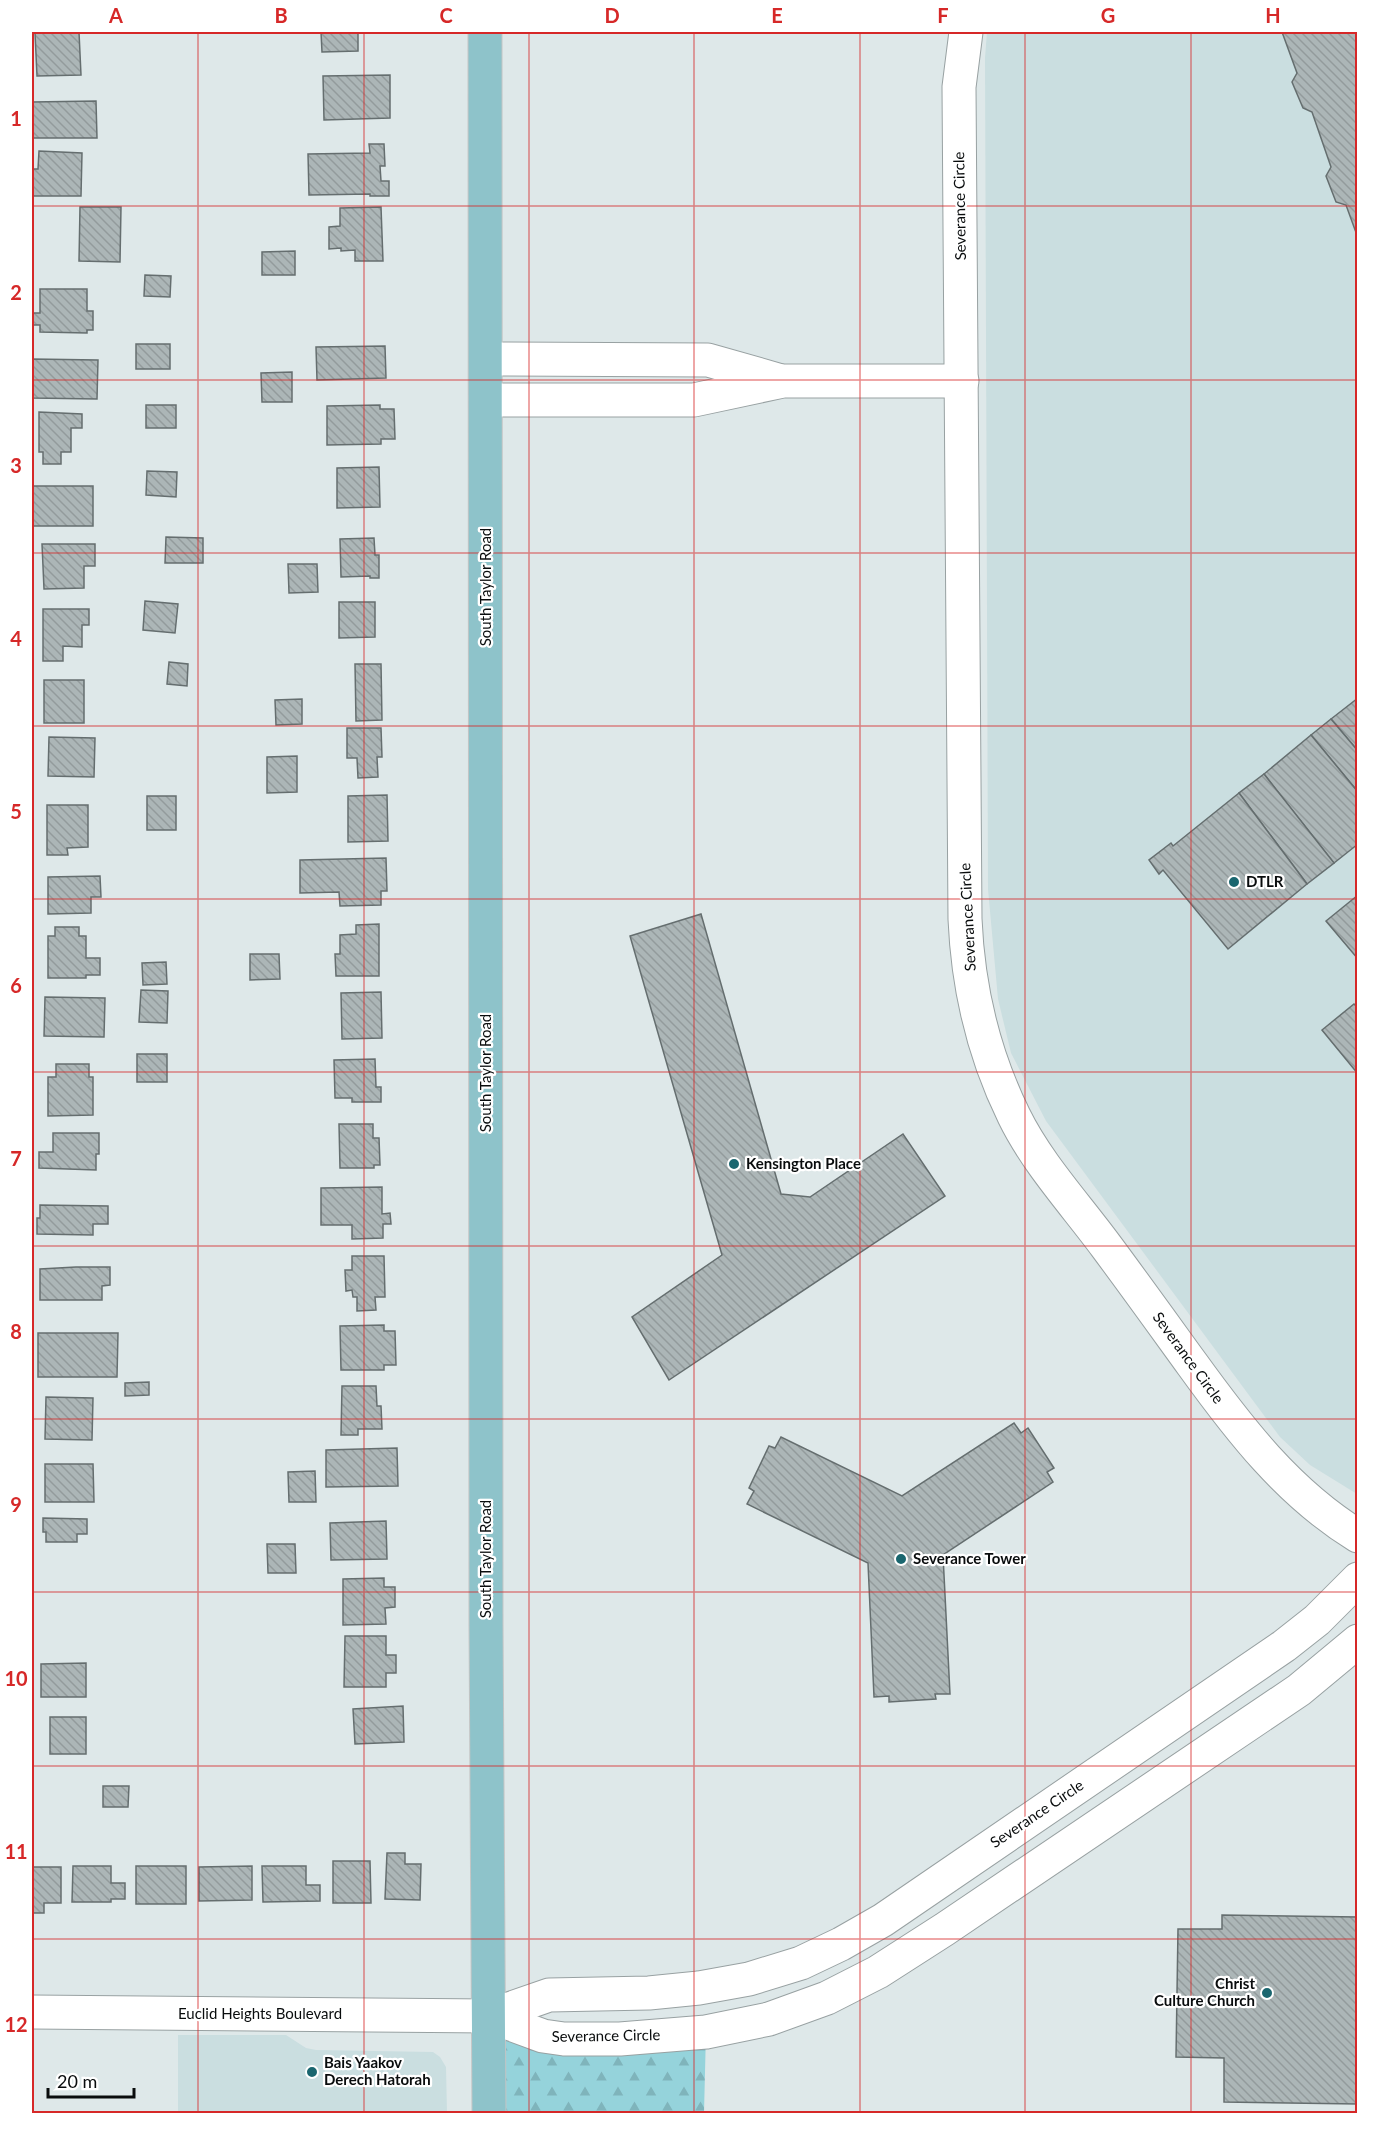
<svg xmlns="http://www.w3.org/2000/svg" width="1389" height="2145" font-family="Lato,sans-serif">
	<defs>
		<pattern id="forest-firs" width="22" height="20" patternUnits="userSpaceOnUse" patternTransform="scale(1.5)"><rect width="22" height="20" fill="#95d3db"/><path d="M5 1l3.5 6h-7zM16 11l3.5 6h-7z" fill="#7fb4bb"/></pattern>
		<pattern id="building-back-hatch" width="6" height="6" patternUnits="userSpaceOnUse" patternTransform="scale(1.5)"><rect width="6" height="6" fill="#acb6b7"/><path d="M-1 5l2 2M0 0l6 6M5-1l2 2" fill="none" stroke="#939b9c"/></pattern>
	</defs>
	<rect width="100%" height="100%" fill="#dee8e9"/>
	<g fill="#cadee0">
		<polygon points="987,32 1357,32 1357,1494 1310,1465 1280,1437 1046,1121 1011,1053 998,999 988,889 985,58"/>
		<polygon points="178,2035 286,2035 306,2048 316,2050 433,2052 440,2057 446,2067 447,2113 178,2113"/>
	</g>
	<polygon fill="url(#forest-firs)" points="489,2016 543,2036 706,2032 704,2113 489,2114"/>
	<g fill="url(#building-back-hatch)" stroke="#656e6f" stroke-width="1.5">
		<polygon points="79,32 81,75 37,76 35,33"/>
		<polygon points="321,32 358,32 358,51 322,52"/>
		<polygon points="1282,32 1358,32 1358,238 1346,205 1336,202 1326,176 1331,167 1312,112 1303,108 1292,82 1297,73"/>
		<polygon points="390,75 390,118 324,120 323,76"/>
		<polygon points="96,101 97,138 32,138 32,102"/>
		<polygon points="369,144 384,144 385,166 380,166 381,181 389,181 389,196 370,196 370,194 309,195 308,154 370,153"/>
		<polygon points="39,151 82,153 81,196 32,196 32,169 38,169"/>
		<polygon points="80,207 121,207 120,262 79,261"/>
		<polygon points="381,207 383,261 355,261 355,250 341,251 341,248 329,249 329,227 340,226 340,208"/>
		<polygon points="295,251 295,275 262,275 262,252"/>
		<polygon points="145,275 171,276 170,297 144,296"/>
		<polygon points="40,289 87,289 87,311 93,311 93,330 87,330 87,333 40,332 40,325 32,325 32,313 40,313"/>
		<rect x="136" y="344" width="34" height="25"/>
		<polygon points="385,346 386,378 317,380 316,347"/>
		<polygon points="32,359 98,360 97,399 32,398"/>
		<polygon points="292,372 292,402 262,402 261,373"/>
		<rect x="146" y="405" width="30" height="23"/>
		<polygon points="380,405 380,409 394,409 395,439 381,439 381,444 327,445 327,406"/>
		<polygon points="39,412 82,414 82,428 71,428 71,452 61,452 61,464 43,464 43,452 39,452"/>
		<polygon points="379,467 380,507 337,508 337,468"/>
		<polygon points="147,471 177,472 176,497 146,495"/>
		<rect x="32" y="486" width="61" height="40"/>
		<polygon points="166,537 203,538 203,563 165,563"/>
		<polygon points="374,538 375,555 379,555 379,578 370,578 370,576 341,577 340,539"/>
		<polygon points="42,544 95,544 95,566 84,566 84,588 44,589"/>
		<polygon points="288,564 317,564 318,592 289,593"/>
		<polygon points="145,601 178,604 175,633 143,630"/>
		<polygon points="339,602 375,602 375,637 339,638"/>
		<polygon points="43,609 89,609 89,625 82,625 82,647 63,646 63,661 43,661"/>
		<polygon points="169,662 188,664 187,686 167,684"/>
		<polygon points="355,664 381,664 382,720 356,721"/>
		<rect x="44" y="680" width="40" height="43"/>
		<polygon points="1358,698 1358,751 1331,719"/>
		<polygon points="302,699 302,724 276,725 275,700"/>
		<polygon points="1331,719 1358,751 1358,792 1311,735"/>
		<polygon points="347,728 381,728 382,757 377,757 378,777 358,778 357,758 347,758"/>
		<polygon points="1311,735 1358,792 1358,844 1334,863 1264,774"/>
		<polygon points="49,737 95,738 94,777 48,776"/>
		<polygon points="297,756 297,792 267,793 267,757"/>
		<polygon points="1264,774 1334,863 1307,884 1239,793"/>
		<polygon points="1239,793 1307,884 1228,949 1163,870 1159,874 1149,860 1171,843 1173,846"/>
		<polygon points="387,795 388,841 348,842 348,796"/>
		<rect x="147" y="796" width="29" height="34"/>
		<polygon points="47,805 88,805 88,847 67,848 68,855 47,855"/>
		<polygon points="386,858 387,891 381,891 381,905 340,906 339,892 300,893 300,860"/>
		<polygon points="100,876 101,897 91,897 91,913 48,914 48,877"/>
		<polygon points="1358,895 1358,959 1326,921"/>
		<polygon points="701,914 781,1194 810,1197 903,1134 945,1196 669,1380 632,1317 722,1255 630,936"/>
		<polygon points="379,924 379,976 336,976 335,954 340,954 340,935 356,934 356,925"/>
		<polygon points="55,927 79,927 79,936 86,936 86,958 100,958 100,975 86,975 86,978 48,978 48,936 55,936"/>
		<polygon points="250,954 279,954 280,979 250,980"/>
		<polygon points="166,962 167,984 143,985 142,963"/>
		<polygon points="141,990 168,991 167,1023 139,1022"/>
		<polygon points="381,992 382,1038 342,1039 341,993"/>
		<polygon points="45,997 105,998 104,1037 44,1036"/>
		<polygon points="1354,1004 1358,1008 1358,1074 1322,1030"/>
		<rect x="137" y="1054" width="30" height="28"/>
		<polygon points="375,1059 376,1087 381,1087 381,1102 352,1102 352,1098 335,1098 334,1060"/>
		<polygon points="56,1064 89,1064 89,1077 93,1077 93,1115 48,1116 48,1077 56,1077"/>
		<polygon points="339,1124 373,1124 373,1138 379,1138 380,1165 374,1165 374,1168 340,1168"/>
		<polygon points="53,1133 99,1133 99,1154 96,1154 96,1170 39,1168 39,1152 53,1152"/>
		<polygon points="382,1187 382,1214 390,1213 391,1224 383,1224 383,1238 352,1239 352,1225 321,1225 321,1188"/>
		<polygon points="40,1205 108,1206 108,1224 93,1224 93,1235 37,1234 37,1218 40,1218"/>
		<polygon points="352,1256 384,1256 385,1297 375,1297 376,1310 357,1311 357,1297 353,1297 352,1290 346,1291 345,1270 352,1270"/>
		<polygon points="76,1267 110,1267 110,1285 102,1286 102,1300 40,1300 40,1269"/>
		<polygon points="384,1325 384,1331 395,1331 396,1365 384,1365 384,1370 341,1370 340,1326"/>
		<polygon points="38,1333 118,1333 117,1377 38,1377"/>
		<polygon points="149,1382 149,1395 125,1396 125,1383"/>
		<polygon points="342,1386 376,1386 377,1406 381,1406 382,1429 358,1429 358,1435 341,1435"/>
		<polygon points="46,1397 93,1398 92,1440 45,1439"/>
		<polygon points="1014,1423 1021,1433 1028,1428 1054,1468 1047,1472 1053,1482 943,1555 950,1694 935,1694 936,1699 889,1702 889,1696 874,1697 868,1563 747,1504 754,1491 749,1488 769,1446 775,1448 781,1437 902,1496"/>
		<polygon points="397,1448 398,1486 326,1487 326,1450"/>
		<polygon points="45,1464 93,1464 94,1502 45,1502"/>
		<polygon points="315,1471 316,1502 289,1502 288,1472"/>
		<polygon points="43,1518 87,1519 87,1534 77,1534 77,1542 46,1542 46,1532 43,1532"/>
		<polygon points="386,1521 387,1559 331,1560 330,1523"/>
		<polygon points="267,1544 295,1544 296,1573 268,1573"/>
		<polygon points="384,1578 384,1587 395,1587 395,1607 385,1608 386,1624 343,1625 343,1579"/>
		<polygon points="345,1636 386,1636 386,1655 396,1655 396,1673 386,1673 386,1687 344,1687"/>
		<polygon points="86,1663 86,1697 41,1697 41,1664"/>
		<polygon points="403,1706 404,1742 355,1744 353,1709"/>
		<rect x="50" y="1717" width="36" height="37"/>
		<polygon points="103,1786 129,1786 128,1807 103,1807"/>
		<polygon points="387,1853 405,1853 405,1864 421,1864 420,1900 385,1899"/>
		<polygon points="333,1861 370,1861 371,1903 333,1903"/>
		<polygon points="73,1866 111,1866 111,1883 125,1883 125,1899 111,1899 111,1902 72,1902"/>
		<rect x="136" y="1866" width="50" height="38"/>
		<polygon points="252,1866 252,1900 199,1901 199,1867"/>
		<polygon points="262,1866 306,1866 306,1885 320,1885 320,1901 263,1902"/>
		<polygon points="32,1867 61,1867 61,1903 44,1903 44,1913 32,1913"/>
		<polygon points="1222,1915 1358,1917 1358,2104 1224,2102 1224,2058 1176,2057 1178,1929 1222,1929"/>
	</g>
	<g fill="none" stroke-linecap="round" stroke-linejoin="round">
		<defs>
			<g id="minor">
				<path d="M966,32L959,87L965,919C968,989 983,1053 1014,1116C1037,1163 1075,1204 1106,1246C1135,1285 1163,1324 1192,1364C1239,1429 1288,1493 1358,1536"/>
				<polyline points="486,359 708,360 778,380"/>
				<polyline points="486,400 694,400 783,381 962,381"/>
				<polyline points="32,2012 489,2016 549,1995 649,1993 699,1988 749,1979 801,1963 841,1944 883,1920 1284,1646 1317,1620 1358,1579"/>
				<polyline points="489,2016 543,2036 564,2039 620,2039 706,2032 769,2019 827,1998 878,1972 945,1929 1299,1690 1358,1641"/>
			</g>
			<polyline id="major" points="485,32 486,1624 489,2114"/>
		</defs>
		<use href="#minor" stroke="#98a1a2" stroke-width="35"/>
		<use href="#major" stroke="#c4c5c5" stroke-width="35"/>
		<use href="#minor" stroke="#fff" stroke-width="33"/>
		<use href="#major" stroke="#8ec3ca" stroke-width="33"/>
	</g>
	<path fill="none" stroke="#d62828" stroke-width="1.5" stroke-opacity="0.55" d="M198,32V2114M364,32V2114M529,32V2114M694,32V2114M860,32V2114M1025,32V2114M1191,32V2114M32,206H1358M32,380H1358M32,553H1358M32,726H1358M32,899H1358M32,1072H1358M32,1246H1358M32,1419H1358M32,1592H1358M32,1766H1358M32,1939H1358"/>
	<g fill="#1a666f" stroke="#fff" stroke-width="2">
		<circle cx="1234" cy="882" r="6"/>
		<circle cx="734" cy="1164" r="6"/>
		<circle cx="901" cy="1559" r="6"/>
		<circle cx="1267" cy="1993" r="6"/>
		<circle cx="312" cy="2072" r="6"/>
	</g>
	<g text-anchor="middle" stroke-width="4.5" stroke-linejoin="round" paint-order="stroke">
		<g font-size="15" fill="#090c0d" stroke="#fff">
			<text transform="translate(960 206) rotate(-91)" y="5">Severance Circle</text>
			<text transform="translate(486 587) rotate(-90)" y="5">South Taylor Road</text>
			<text transform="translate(968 917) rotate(-93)" y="5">Severance Circle</text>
			<text transform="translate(486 1073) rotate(-90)" y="5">South Taylor Road</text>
			<text transform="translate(1188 1358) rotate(54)" y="5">Severance Circle</text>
			<text transform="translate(486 1559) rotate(-90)" y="5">South Taylor Road</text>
			<text transform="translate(1037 1814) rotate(-34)" y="5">Severance Circle</text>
			<text x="260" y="2019">Euclid Heights Boulevard</text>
			<text transform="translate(606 2036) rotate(-1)" y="5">Severance Circle</text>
		</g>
		<g font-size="15" font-weight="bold" fill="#090c0d" stroke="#fff" text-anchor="start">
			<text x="1246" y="887">DTLR</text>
			<text x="746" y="1169">Kensington Place</text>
			<text x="913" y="1564">Severance Tower</text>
			<text x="1255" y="1989" text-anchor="end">Christ<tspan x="1255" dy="17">Culture Church</tspan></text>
			<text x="324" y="2068">Bais Yaakov<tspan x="324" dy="17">Derech Hatorah</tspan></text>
		</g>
	</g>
	<rect width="1389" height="2145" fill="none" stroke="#ffffff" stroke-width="66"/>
	<path d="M48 2088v9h86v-9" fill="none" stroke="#090c0d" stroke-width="3"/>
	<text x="57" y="2088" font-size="18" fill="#090c0d" stroke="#ffffff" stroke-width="4.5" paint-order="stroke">20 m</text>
	<rect x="33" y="33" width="1323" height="2079" fill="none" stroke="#d62828" stroke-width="2"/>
	<g font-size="20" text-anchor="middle" font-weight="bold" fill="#d62828">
		<text x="116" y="23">A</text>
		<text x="281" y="23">B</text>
		<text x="446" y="23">C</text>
		<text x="612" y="23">D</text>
		<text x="777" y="23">E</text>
		<text x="943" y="23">F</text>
		<text x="1108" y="23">G</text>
		<text x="1273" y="23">H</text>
		<text x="16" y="126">1</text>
		<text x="16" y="300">2</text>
		<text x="16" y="473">3</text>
		<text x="16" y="646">4</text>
		<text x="16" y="819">5</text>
		<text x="16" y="993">6</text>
		<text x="16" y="1166">7</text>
		<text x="16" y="1339">8</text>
		<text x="16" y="1512">9</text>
		<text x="16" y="1686">10</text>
		<text x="16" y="1859">11</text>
		<text x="16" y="2032">12</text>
	</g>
</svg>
